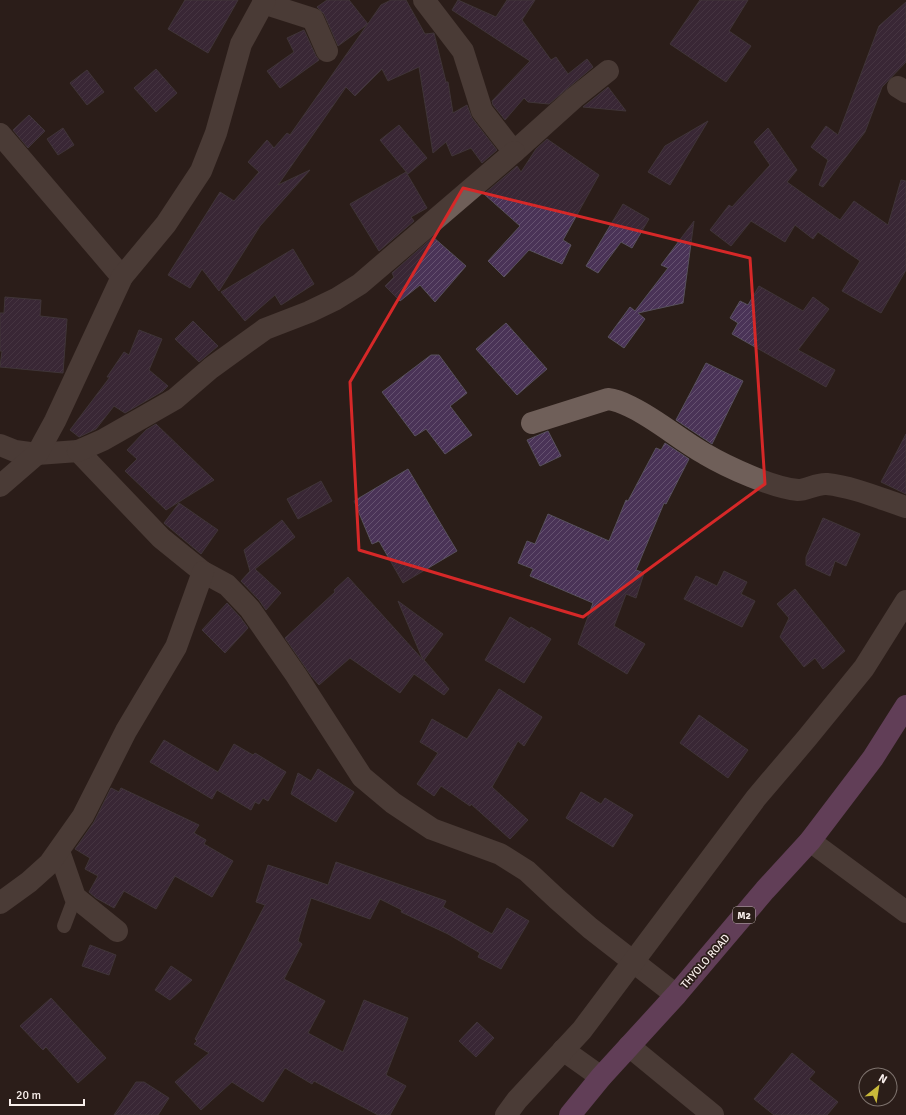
<svg xmlns="http://www.w3.org/2000/svg" width="906" height="1115" font-family="Signika,sans-serif">
	<defs>
		<pattern id="building-hatch" width="6" height="6" patternUnits="userSpaceOnUse"><rect width="6" height="6" fill="#4a3357"/><path d="M-1 1l2-2M0 6l6-6M5 7l2-2" fill="none" stroke="#65516f"/></pattern>
	</defs>
	<rect width="100%" height="100%" fill="#2b1e19"/>
	<g fill="url(#building-hatch)" stroke="#58515d">
		<polygon points="185,0 238,0 208,53 168,29"/>
		<polygon points="327,0 349,0 368,24 338,46 324,14 317,7"/>
		<polygon points="391,0 406,0 425,34 434,33 446,82 448,82 453,113 467,105 472,118 497,150 482,163 471,148 452,156 446,142 433,153 419,67 388,81 382,69 355,96 346,87 278,185 310,170 260,226 219,291 202,269 190,288 168,275 220,192 234,201 259,172 248,162 267,140 274,148 287,133 290,135 381,5"/>
		<polygon points="458,0 496,17 507,0 535,0 522,20 551,60 556,57 568,74 587,59 593,67 549,104 528,102 524,98 505,120 493,105 492,101 530,61 452,10"/>
		<polygon points="700,0 748,0 729,31 751,46 726,82 670,44"/>
		<polygon points="906,2 906,62 882,87 865,132 823,187 819,185 828,160 811,147 826,126 838,135 879,26"/>
		<polygon points="304,30 316,56 319,60 280,88 267,71 294,52 287,38"/>
		<polygon points="156,69 177,93 156,112 134,88"/>
		<polygon points="87,70 104,92 87,105 70,83"/>
		<polygon points="608,87 626,111 583,107"/>
		<polygon points="29,115 45,131 28,148 13,130"/>
		<polygon points="708,121 670,185 648,172 665,146"/>
		<polygon points="399,125 427,158 408,174 380,140"/>
		<polygon points="63,128 74,145 58,155 47,139"/>
		<polygon points="768,128 797,170 787,182 840,220 854,201 888,225 901,180 906,181 906,270 881,313 842,291 860,261 818,232 813,239 795,225 785,242 751,221 731,246 710,230 729,205 732,207 770,165 754,142"/>
		<polygon points="547,139 599,175 563,240 571,245 562,264 529,250 504,277 488,261 520,226 484,194 517,166 521,172 536,149"/>
		<polygon points="406,172 427,208 411,217 414,221 379,251 350,204"/>
		<polygon points="623,204 649,219 632,248 621,242 598,273 586,266"/>
		<polygon points="694,221 683,303 638,313 645,319 624,348 608,337 630,307 635,311 668,268 661,265"/>
		<polygon points="433,237 466,266 435,302 420,285 400,301 385,286 394,277 392,273"/>
		<polygon points="293,249 314,284 281,305 275,295 245,321 221,292"/>
		<polygon points="759,286 803,311 813,297 829,309 798,350 835,370 826,387 732,334 738,323 730,318 740,301 748,305"/>
		<polygon points="5,297 41,300 40,316 67,319 63,373 0,367 2,351 0,351 0,313 4,313"/>
		<polygon points="193,321 218,346 199,362 175,339"/>
		<polygon points="506,323 547,369 517,395 476,349"/>
		<polygon points="139,330 162,339 149,370 168,386 163,391 125,413 114,406 96,429 79,437 70,430 110,377 107,377 124,352 129,355"/>
		<polygon points="431,355 439,355 467,393 450,406 472,435 445,454 426,429 415,436 382,392"/>
		<polygon points="706,363 743,381 712,444 676,420"/>
		<polygon points="156,424 214,480 166,510 125,471 137,459 127,450 146,430"/>
		<polygon points="548,431 561,456 540,466 527,440"/>
		<polygon points="906,434 906,494 881,482"/>
		<polygon points="665,443 689,459 666,504 664,503 636,570 644,573 636,598 626,594 614,626 645,644 627,674 578,644 593,603 530,576 533,569 518,563 527,541 535,544 548,514 609,541 626,500 628,501 656,448 661,450"/>
		<polygon points="408,469 457,551 403,583 379,541 372,544 354,501"/>
		<polygon points="321,481 332,501 298,519 287,499"/>
		<polygon points="179,503 218,530 201,554 164,523"/>
		<polygon points="823,518 860,534 846,566 835,561 830,576 806,565 806,557"/>
		<polygon points="282,520 295,537 255,569 281,593 266,610 259,600 241,581 250,571 244,550"/>
		<polygon points="724,571 747,582 741,594 755,601 742,627 684,599 696,576 717,586"/>
		<polygon points="348,577 423,660 398,601 443,634 424,660 449,689 444,695 414,674 400,693 350,658 319,685 312,677 285,638 335,592 334,590"/>
		<polygon points="795,589 845,651 823,669 815,658 804,667 780,637 789,618 777,604"/>
		<polygon points="227,603 240,617 248,628 225,653 202,630"/>
		<polygon points="510,617 530,629 531,627 551,639 524,683 485,660"/>
		<polygon points="499,689 542,717 524,746 518,741 492,787 528,820 510,839 471,804 470,806 441,786 434,796 417,784 438,753 420,742 432,719 467,739"/>
		<polygon points="699,715 748,750 728,778 680,743"/>
		<polygon points="164,740 218,772 234,744 253,755 255,753 286,772 268,801 263,798 259,804 255,802 251,810 217,790 212,799 150,762"/>
		<polygon points="318,769 354,792 336,822 291,794 298,773 311,781"/>
		<polygon points="111,788 119,792 121,788 199,825 194,833 206,840 204,844 233,861 212,897 175,876 156,909 124,891 114,908 96,898 89,892 98,876 85,869 90,858 75,849 94,822"/>
		<polygon points="581,792 601,804 605,798 633,815 613,847 566,818"/>
		<polygon points="336,862 446,901 443,907 492,934 507,908 529,921 501,969 478,957 480,953 448,934 401,912 402,910 380,899 370,919 311,898 298,941 302,944 284,979 325,1001 308,1033 343,1052 364,1000 408,1018 386,1075 406,1086 390,1115 378,1115 314,1081 312,1084 285,1068 263,1102 232,1082 201,1110 175,1082 209,1053 194,1044 197,1041 195,1039 265,905 256,902 268,865 328,885"/>
		<polygon points="90,945 116,955 109,975 82,966"/>
		<polygon points="171,966 192,980 170,1000 155,990"/>
		<polygon points="51,998 106,1058 78,1083 46,1047 43,1050 20,1026"/>
		<polygon points="477,1022 494,1038 476,1057 459,1041"/>
		<polygon points="792,1053 815,1072 809,1079 838,1102 827,1115 774,1115 754,1099"/>
		<polygon points="136,1082 144,1082 169,1098 158,1115 114,1115"/>
	</g>
	<g fill="none" stroke-linecap="round" stroke-linejoin="round">
		<polyline stroke="#6f5f59" stroke-width="14" points="64,926 75,897"/>
		<g stroke="#6f5f59" stroke-width="22">
			<polyline points="424,0 463,51 482,111 514,152 574,98 608,71"/>
			<polyline points="263,3 313,19 327,51"/>
			<polyline points="898,87 906,92"/>
			<polyline points="0,134 122,277"/>
			<path d="M532,423L608,399C618,400 625,404 633,408C659,421 680,440 705,454C727,467 773,488 798,490C807,490 817,483 827,484C854,487 881,499 906,507"/>
			<polyline points="0,445 15,451 37,454 78,451 161,538 203,572 227,585 250,609 296,675 362,777 393,803 432,829 500,854 527,871 557,899 590,928 676,995"/>
			<polyline points="78,451 103,440 175,399 211,368 265,329 309,312 336,299 360,284 514,152"/>
			<polyline points="0,486 37,454 55,421 122,277 166,224 201,171 216,133 241,44 265,0"/>
			<polyline points="810,841 906,912"/>
			<polyline points="59,851 75,897 117,931"/>
			<polyline points="0,903 29,882 49,864 83,816 126,731 176,647 203,572"/>
			<polyline points="629,1046 713,1115"/>
			<polyline points="563,1050 601,1077"/>
			<polyline points="506,1115 517,1100 582,1030 756,798 807,738 864,668 906,601"/>
		</g>
		<polyline stroke="#a267a2" stroke-width="22" points="570,1115 601,1077 676,995 765,890 810,841 873,758 906,706"/>
	</g>
	<path d="M0 0H906V1115H0ZM463,188L750,258L765,484L583,617L359,550L350,382Z" fill="#2b1e19" fill-opacity=".55" fill-rule="evenodd"/>
	<path fill="none" stroke="#d62828" stroke-width="3" stroke-linejoin="round" d="M463,188L750,258L765,484L583,617L359,550L350,382Z"/>
	<g text-anchor="middle" stroke-width="3.5" stroke-linejoin="round" paint-order="stroke">
		<rect fill="#2b1e19" stroke="#bbb0ad" stroke-width="1" x="733" y="907" width="22" height="16" rx="3"/>
		<g font-size="10" font-weight="bold" fill="#f9efec">
			<text x="744" y="919">M2</text>
		</g>
		<g font-size="11" fill="#f9efec" stroke="#2b1e19">
			<text transform="translate(705 961) rotate(-49)" y="4">THYOLO ROAD</text>
		</g>
	</g>
	<g transform="translate(878 1087) rotate(30)"><circle r="19" fill="#2b1e19" stroke="#7d726d"/>
	<path d="M0-3L7 15L0 10L-7 15Z" fill="#c9ba3a"/>
	<text y="-6" font-size="11" font-weight="bold" text-anchor="middle" fill="#f9efec">N</text>
	</g>
	<path d="M10 1099v6h74v-6" fill="none" stroke="#f9efec" stroke-width="2"/>
	<text x="16" y="1099" font-size="12" fill="#f9efec" stroke="#2b1e19" stroke-width="3" paint-order="stroke">20 m</text>
</svg>
